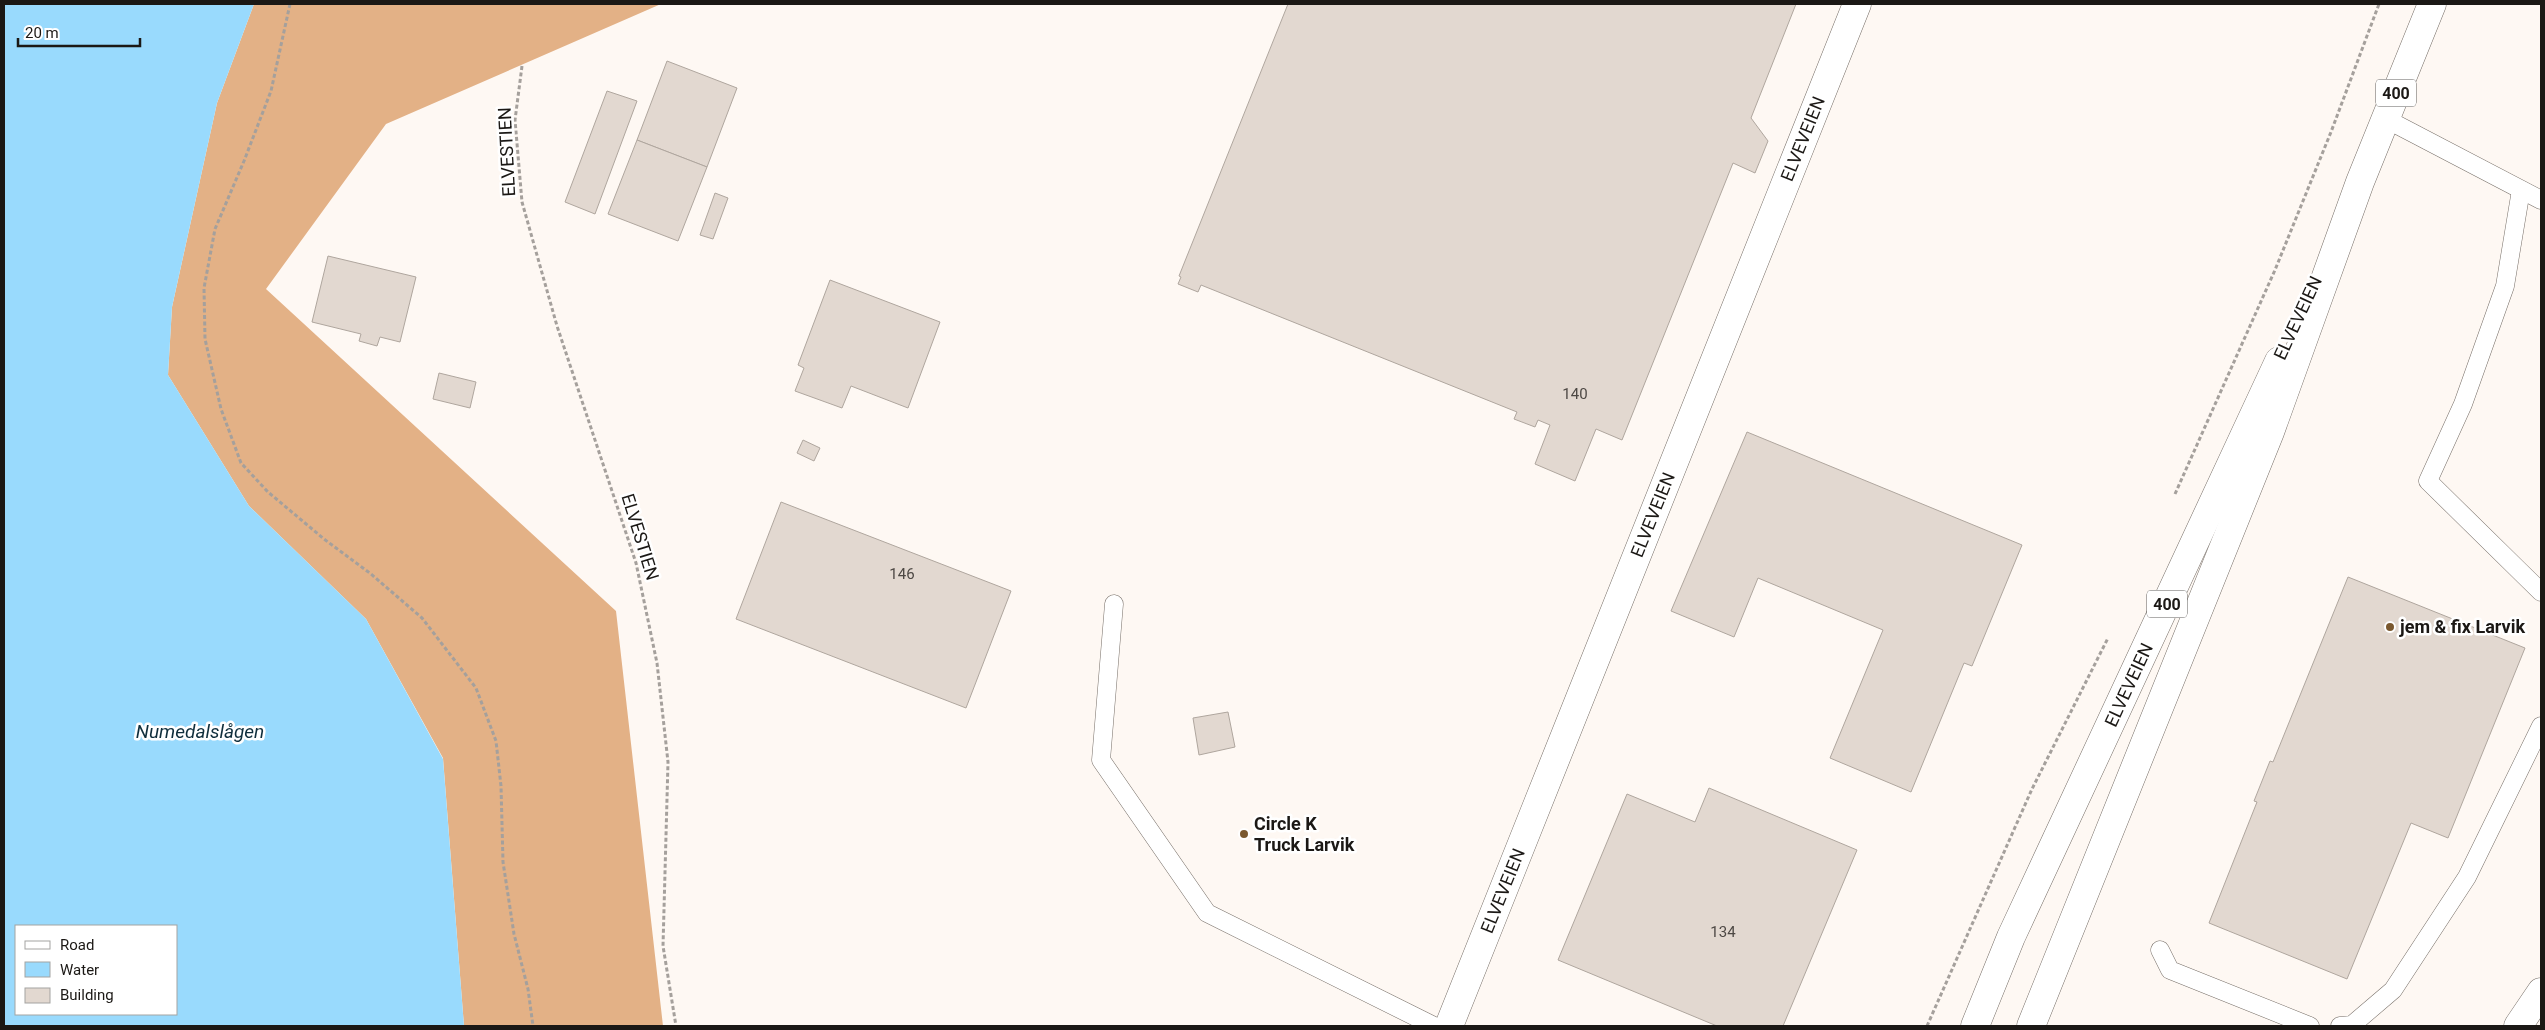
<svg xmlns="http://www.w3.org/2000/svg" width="2545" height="1030" font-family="Roboto,sans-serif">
	<rect width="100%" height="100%" fill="#fef8f3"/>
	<polygon fill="#e3b186" points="254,4 661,4 386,124 266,289 616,611 663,1026 464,1026 443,758 366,619 249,506 168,375 172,307 217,103"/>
	<path fill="#99dafd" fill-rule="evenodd" d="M4,4H254L217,103L172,307L168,375L249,506L366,619L443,759L464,1026H4ZM16,926H176V1014H16Z"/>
	<g fill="#e2d8d0" stroke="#afa69e">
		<polygon points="1288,4 1796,4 1751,118 1768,141 1755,173 1733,163 1622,440 1596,429 1575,481 1535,464 1550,425 1538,420 1535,427 1514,419 1517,412 1201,285 1198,292 1178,284 1181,277 1179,276"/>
		<polygon points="667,61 737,88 707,167 637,140"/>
		<polygon points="607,91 637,101 595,214 565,202"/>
		<polygon points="637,140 707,167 678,241 608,214"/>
		<polygon points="715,193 728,198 713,239 700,235"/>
		<polygon points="328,256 416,277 400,342 380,337 377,346 359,341 361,334 312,322"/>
		<polygon points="830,280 940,322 908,408 851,386 842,408 795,391 804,368 798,365"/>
		<polygon points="439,373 476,382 470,408 433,399"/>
		<polygon points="1747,432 2022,545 1972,666 1964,663 1911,792 1830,758 1883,630 1758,578 1734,637 1671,611"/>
		<polygon points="803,440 820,448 814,461 797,453"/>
		<polygon points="781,502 1011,591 966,708 736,619"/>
		<polygon points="2348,577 2525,648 2448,838 2411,823 2347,979 2209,923 2257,802 2254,801 2270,761 2273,762"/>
		<polygon points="1228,712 1235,747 1199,755 1193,718"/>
		<polygon points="1709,788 1857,850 1783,1026 1717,1026 1558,960 1627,794 1695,822"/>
	</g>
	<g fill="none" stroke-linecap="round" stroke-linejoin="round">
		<defs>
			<g id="lane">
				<polyline points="2386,119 2541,200"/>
				<polyline points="2521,190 2505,286 2463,404 2428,481 2541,592"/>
				<polyline points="1114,604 1101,760 1207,913 1434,1026"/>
				<polyline points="2160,950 2170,970 2310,1026"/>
				<polyline points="2340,1026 2352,1025 2393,990 2467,877 2541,726"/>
			</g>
			<polyline id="street" points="1449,1026 1857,4"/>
			<polyline id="secondary" points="2518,1026 2541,992"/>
			<g id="highway">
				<polyline points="1975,1026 2011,937 2279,361"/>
				<polyline points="2031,1026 2270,432 2360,182 2432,4"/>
			</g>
		</defs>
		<use href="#lane" stroke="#766e67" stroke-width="19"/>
		<use href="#street" stroke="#766e67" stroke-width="29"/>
		<use href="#secondary" stroke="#766e67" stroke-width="29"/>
		<use href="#highway" stroke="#766e67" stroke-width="29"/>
		<g stroke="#a5a09c" stroke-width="3" stroke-dasharray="4 2.5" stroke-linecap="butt">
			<polyline points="290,4 271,91 244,161 215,229 204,288 205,339 221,409 241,463 268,492 324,539 371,574 422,618 476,688 496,741 501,786 503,862 514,934 528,989 533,1026"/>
			<polyline points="522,66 515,120 522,202 557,326 636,563 657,663 668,762 663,946 676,1026"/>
			<polyline points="2175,494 2275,270 2331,132 2379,4"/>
			<polyline points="1927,1026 2032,789 2108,638"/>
		</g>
		<use href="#lane" stroke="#fff" stroke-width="18"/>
		<use href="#street" stroke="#fff" stroke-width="28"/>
		<use href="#secondary" stroke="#fff" stroke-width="28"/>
		<use href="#highway" stroke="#fff" stroke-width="28"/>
	</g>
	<g fill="#7a582f" stroke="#fff" stroke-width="2">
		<circle cx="2390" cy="627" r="5"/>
		<circle cx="1244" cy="834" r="5"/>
	</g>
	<g text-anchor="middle" stroke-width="5" stroke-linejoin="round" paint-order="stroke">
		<g font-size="15" fill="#4d4844">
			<text x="1575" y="399">140</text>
			<text x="902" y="579">146</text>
			<text x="1723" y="937">134</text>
		</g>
		<g fill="#fff" stroke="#5f5d5b" stroke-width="1">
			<rect x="2376" y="79.5" width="40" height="27" rx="4"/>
			<rect x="2147" y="590.5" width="40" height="27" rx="4"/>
		</g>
		<g font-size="16" font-weight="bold" fill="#1b1815">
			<text x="2396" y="99">400</text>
			<text x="2167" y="610">400</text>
		</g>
		<g font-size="18" fill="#1b1815" stroke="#fff">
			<text transform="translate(1803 139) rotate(-68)" y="6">ELVEVEIEN</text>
			<text transform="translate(507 152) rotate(-93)" y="6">ELVESTIEN</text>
			<text transform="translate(2298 318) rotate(-65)" y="6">ELVEVEIEN</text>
			<text transform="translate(1653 515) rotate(-68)" y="6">ELVEVEIEN</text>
			<text transform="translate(640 537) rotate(73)" y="6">ELVESTIEN</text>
			<text transform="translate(2129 685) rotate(-65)" y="6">ELVEVEIEN</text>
			<text transform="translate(1503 891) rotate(-68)" y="6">ELVEVEIEN</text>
		</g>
		<g font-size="18" font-weight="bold" fill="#1b1815" stroke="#fff" text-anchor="start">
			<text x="2400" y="633">jem &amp; fix Larvik</text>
			<text x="1254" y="830">Circle K<tspan x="1254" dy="21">Truck Larvik</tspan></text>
		</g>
		<g font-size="19" font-style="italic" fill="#0f2e3c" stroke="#fff">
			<text x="200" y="738">Numedalslågen</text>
		</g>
	</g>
	<rect width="2545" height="1030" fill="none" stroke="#1b1815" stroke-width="10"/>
	<rect x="15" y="925" width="162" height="90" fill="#ffffff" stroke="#a4a3a1"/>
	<rect x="25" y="941" width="25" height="8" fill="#ffffff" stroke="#a4a3a1"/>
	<text x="60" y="950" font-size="15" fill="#1b1815">Road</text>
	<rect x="25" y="962" width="25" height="15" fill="#99dafd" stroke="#a4a3a1"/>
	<text x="60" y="975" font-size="15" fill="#1b1815">Water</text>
	<rect x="25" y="988" width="25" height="15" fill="#e2d8d0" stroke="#a4a3a1"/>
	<text x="60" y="1000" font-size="15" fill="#1b1815">Building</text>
	<path d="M18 38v8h122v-8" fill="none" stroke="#1b1815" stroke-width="2.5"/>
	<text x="25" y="38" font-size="15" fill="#1b1815" stroke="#ffffff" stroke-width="4" paint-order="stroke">20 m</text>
</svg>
